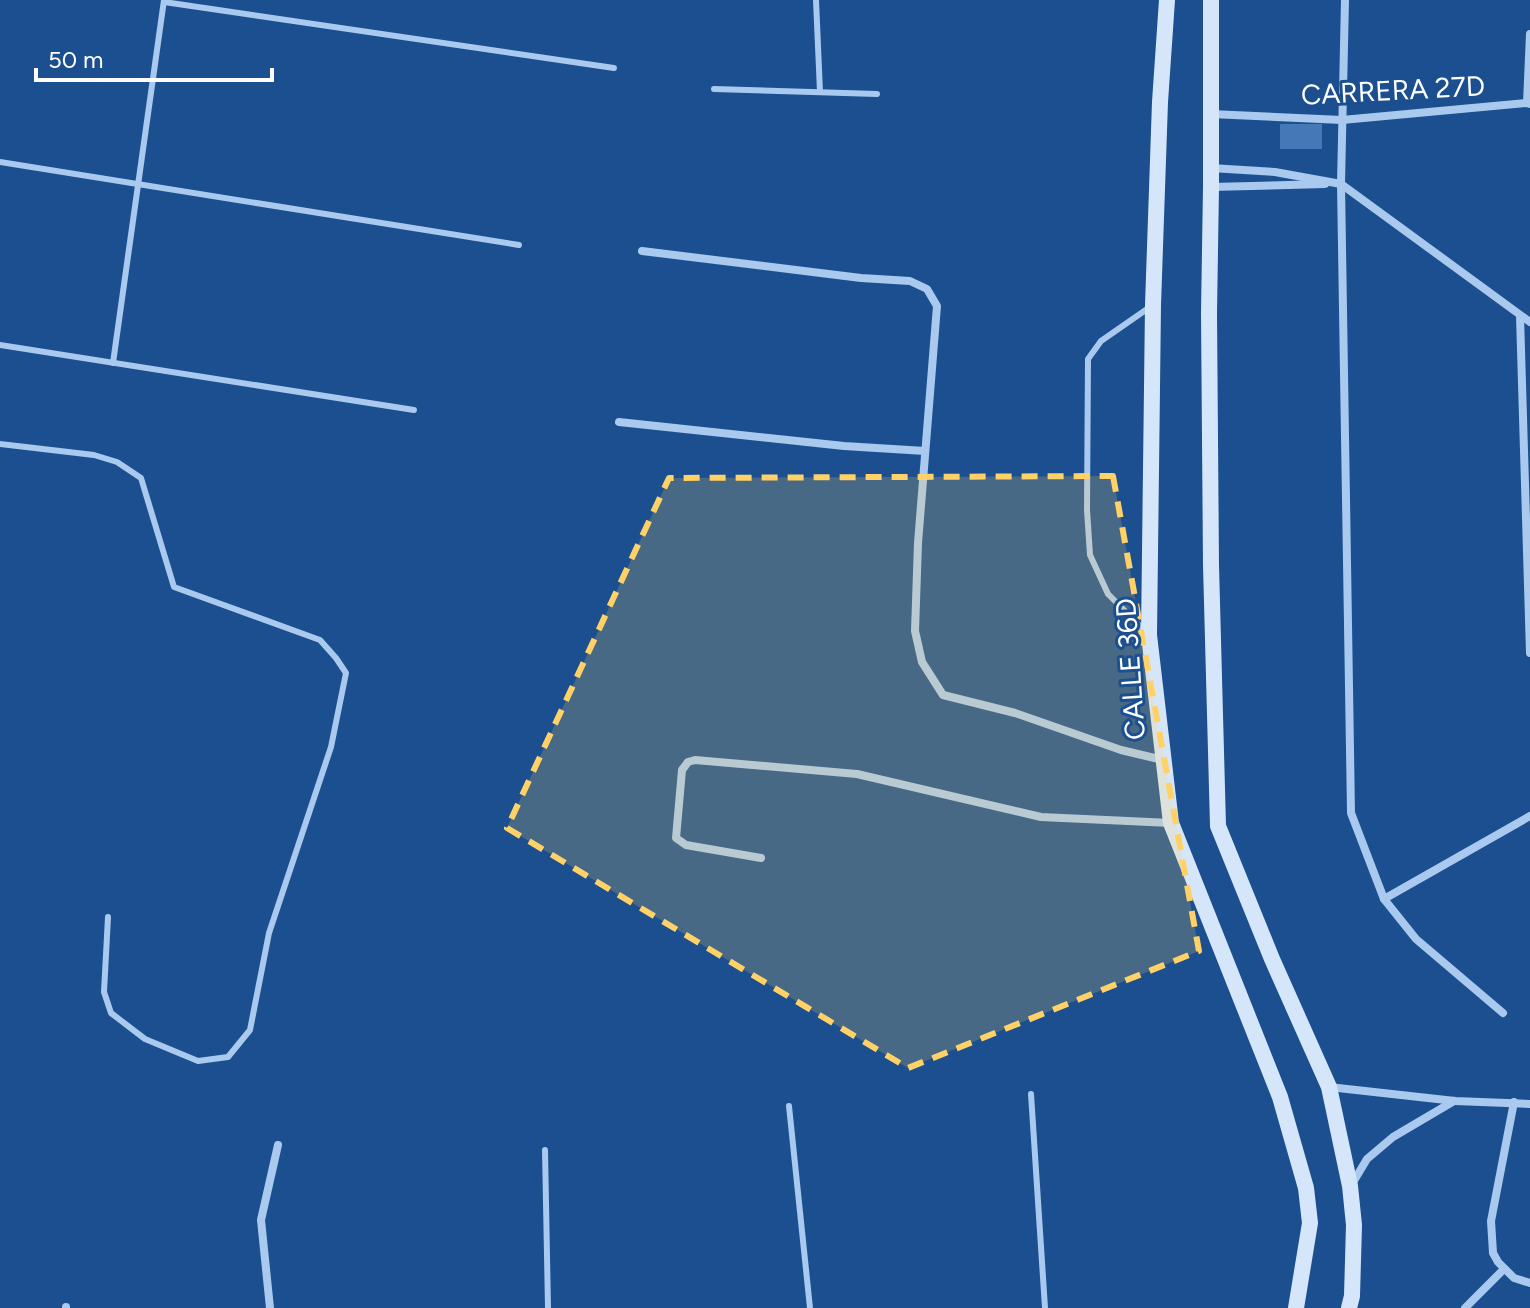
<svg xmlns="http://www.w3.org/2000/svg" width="1530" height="1308" font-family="Figtree,sans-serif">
	<rect width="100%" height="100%" fill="#1b4f8f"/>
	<rect fill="#4478b7" x="1280" y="124" width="42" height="25"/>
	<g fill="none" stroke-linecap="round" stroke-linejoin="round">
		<g stroke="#a9c9ee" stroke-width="6">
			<polyline points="816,0 820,92"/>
			<polyline points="164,2 614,68"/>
			<polyline points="714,89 877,94"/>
			<polyline points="0,162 519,245"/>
			<polyline points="0,345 414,410"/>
			<polyline points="113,363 164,0"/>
			<polyline points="0,444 94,455 117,462 141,478 174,587 320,640 336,658 346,673 331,747 269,933 250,1030 228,1057 198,1061 145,1039 111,1013 104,992 108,917"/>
			<polyline points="1145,631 1108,594 1090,555 1087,510 1088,359 1101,341 1150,307"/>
			<polyline points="1031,1094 1045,1308"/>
			<polyline points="789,1106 810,1308"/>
			<polyline points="545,1150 548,1308"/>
		</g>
		<g stroke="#a9c9ee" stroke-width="8">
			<polyline points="1345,0 1341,184 1351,813 1384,899 1416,939 1503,1013"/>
			<polyline points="1527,103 1530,34"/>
			<polyline points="1211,114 1342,120 1527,103 1530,104"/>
			<polyline points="1211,168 1275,172 1341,184 1530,322"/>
			<polyline points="1211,187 1325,184"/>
			<polyline points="642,251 861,278 910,281 927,289 937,306 918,543 915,631 922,662 943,695 1015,713 1121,750 1163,760"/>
			<polyline points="1520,316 1530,653"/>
			<polyline points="619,422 844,446 925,451"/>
			<polyline points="761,858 686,845 676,838 682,770 688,762 695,760 857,774 1041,817 1171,823"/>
			<polyline points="1384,899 1530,816"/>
			<polyline points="1329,1087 1455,1101 1530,1104"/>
			<polyline points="1514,1102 1491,1221 1493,1253 1498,1262 1514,1278 1530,1283"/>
			<polyline points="1352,1184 1367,1159 1393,1137 1454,1101"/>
			<polyline points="66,1308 66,1307"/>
			<polyline points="270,1308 261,1220 278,1145"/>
			<polyline points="1465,1308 1504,1269"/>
		</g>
		<g stroke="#d6e6fa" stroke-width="16">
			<polyline points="1167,0 1160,102 1153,305 1149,635 1171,823 1280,1097 1306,1188 1310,1223 1296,1308"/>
			<polyline points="1211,0 1211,187 1209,313 1211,565 1218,826 1272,959 1329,1087 1350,1186 1354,1225 1352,1296 1349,1308"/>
		</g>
	</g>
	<path fill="#ffd166" fill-opacity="0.2" stroke="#ffd166" stroke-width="6" stroke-dasharray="16 10" stroke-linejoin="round" d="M1113,476L1199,951L908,1068L507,828L669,478Z"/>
	<g text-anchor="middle" stroke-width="6" stroke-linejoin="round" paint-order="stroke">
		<g font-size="28" fill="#fff" stroke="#1b4f8f">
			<text transform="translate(1393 90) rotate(-3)" y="10">CARRERA 27D</text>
			<text transform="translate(1130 669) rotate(-94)" y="10">CALLE 36D</text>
		</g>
	</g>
	<path d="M36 68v12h236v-12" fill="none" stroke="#ffffff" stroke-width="4"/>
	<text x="48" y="68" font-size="24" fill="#ffffff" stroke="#1b4f8f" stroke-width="6" paint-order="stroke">50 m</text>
</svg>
